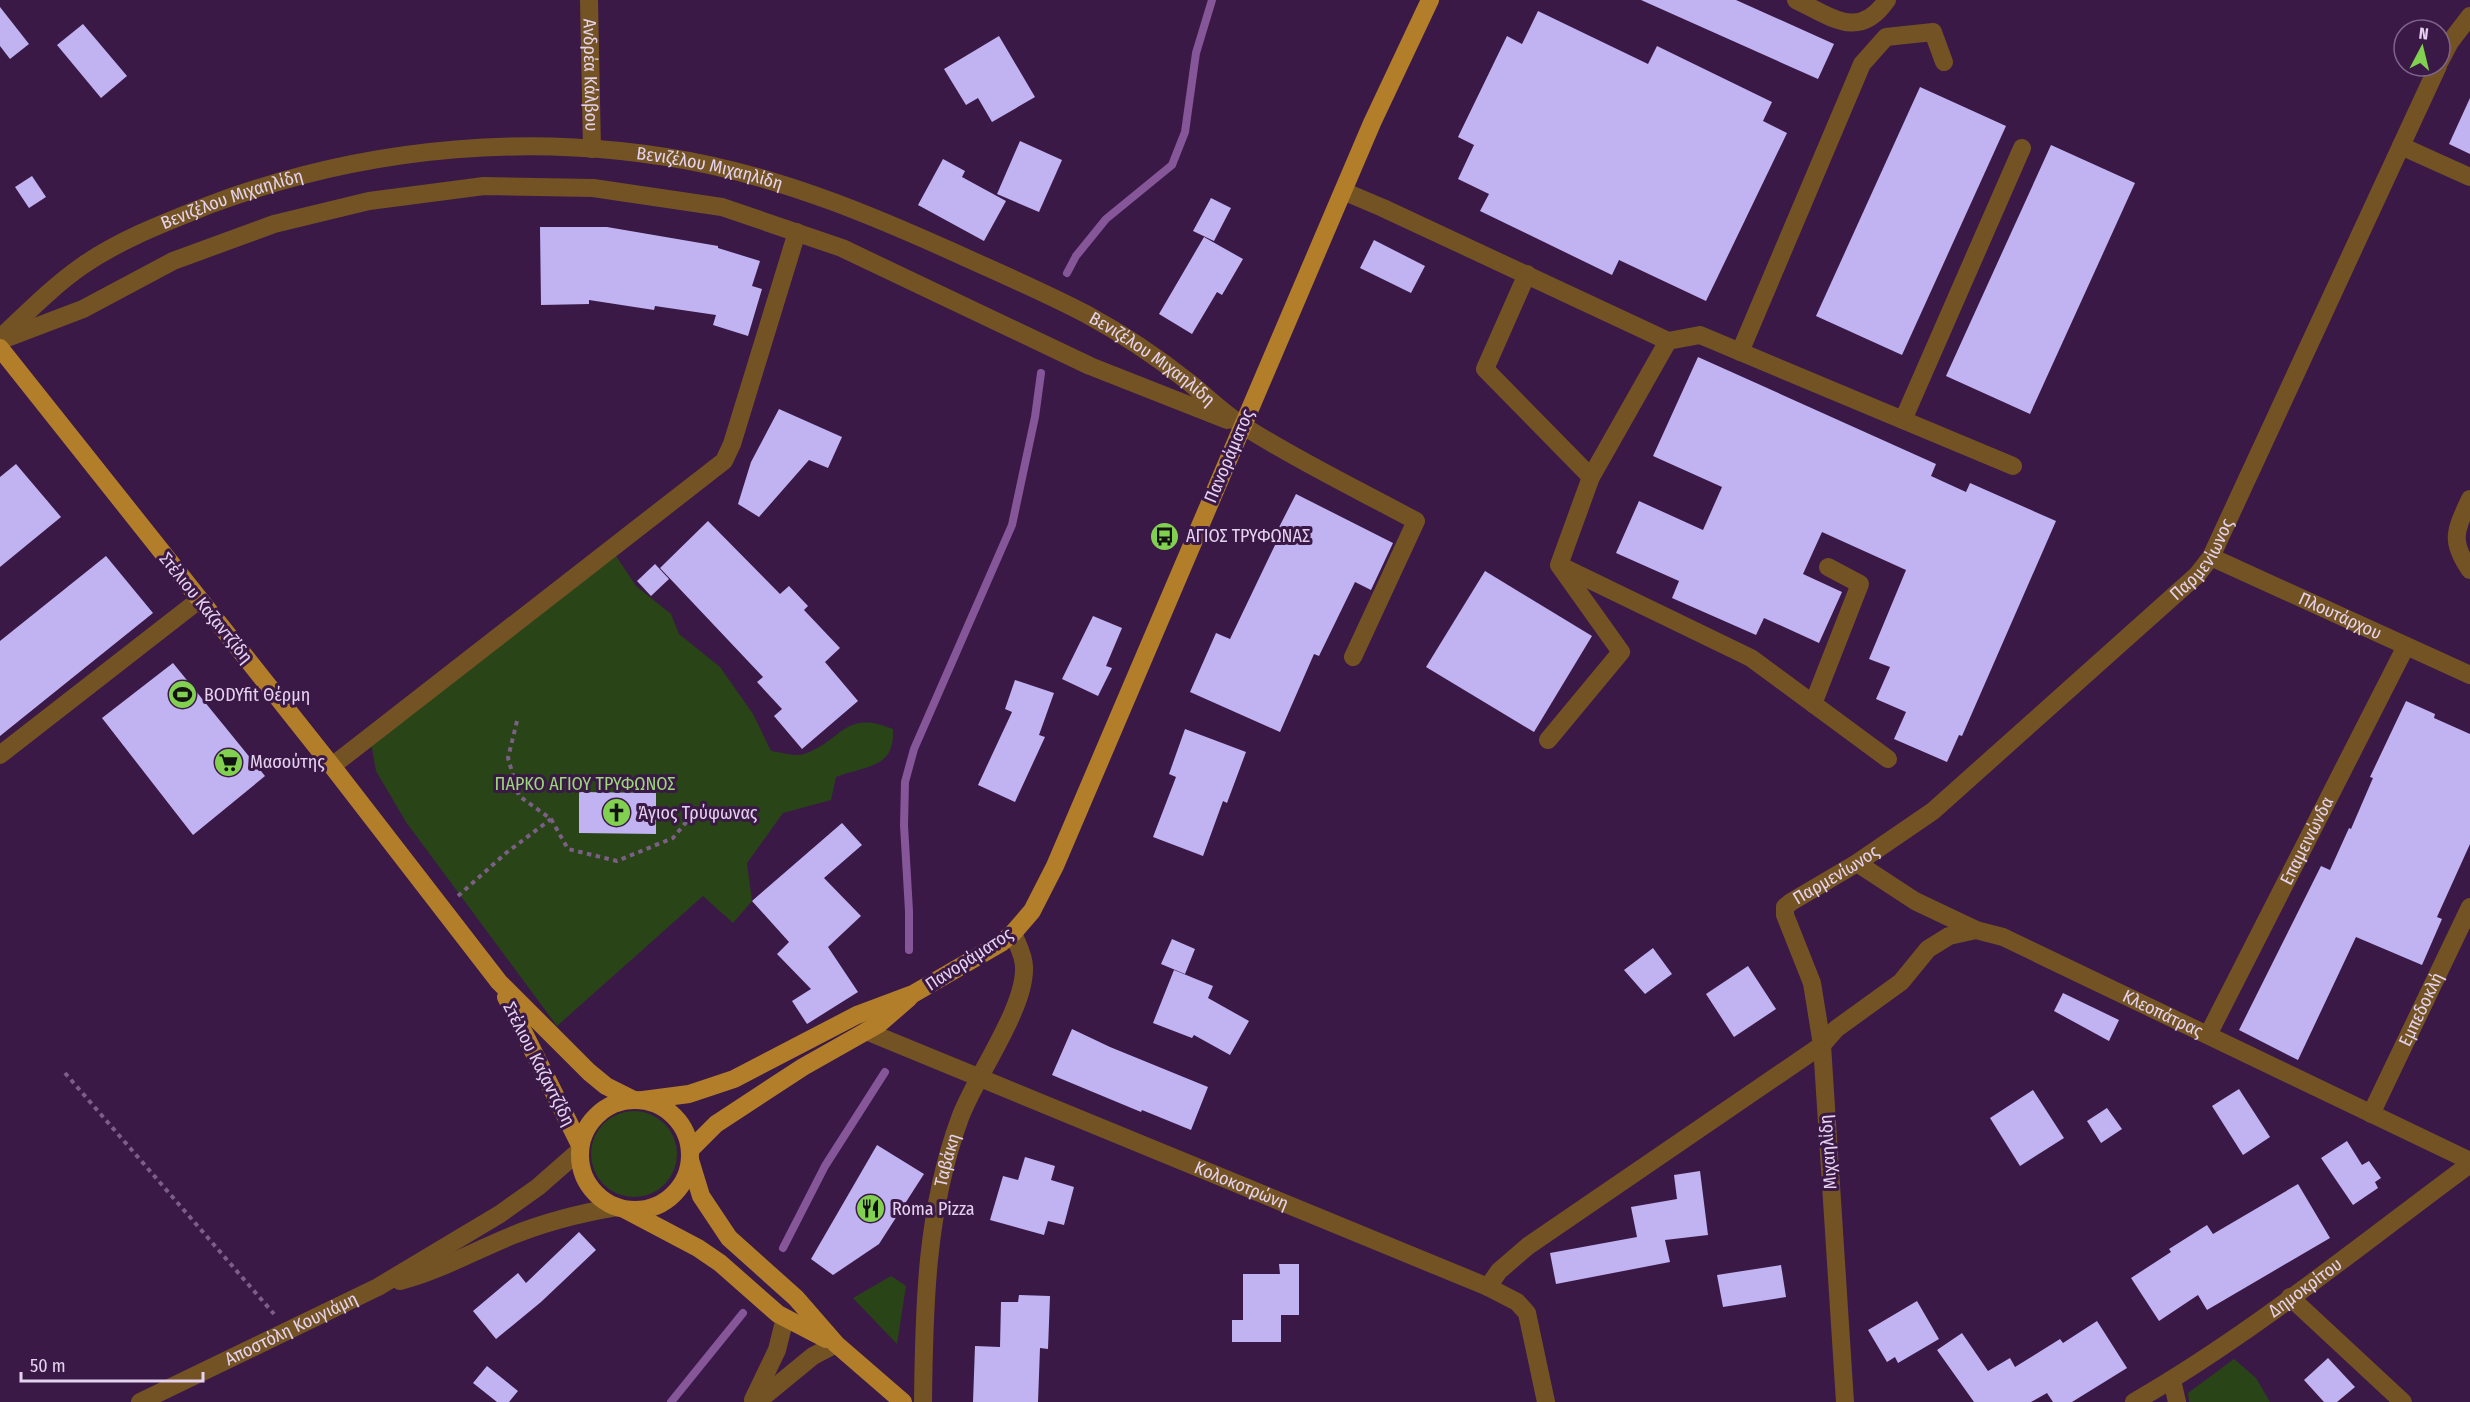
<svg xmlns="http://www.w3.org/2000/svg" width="2470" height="1402" font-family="'Fira Sans Condensed',sans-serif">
	<rect width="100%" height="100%" fill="#3a1947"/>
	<g fill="#294517">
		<path d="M616,556L636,586L671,614L679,634L720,667L753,714L771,751C780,752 795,757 804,754C844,740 843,709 893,729C895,769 867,765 836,777L831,800L783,813L747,863L752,901L733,923L703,896L557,1026L406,822L376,771L371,743Z"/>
		<circle cx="634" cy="1154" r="43"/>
		<polygon points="891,1276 906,1286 897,1344 853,1298"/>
		<polygon points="2234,1359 2256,1378 2270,1402 2189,1402 2188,1393"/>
	</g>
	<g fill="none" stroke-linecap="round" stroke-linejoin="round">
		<g stroke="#855799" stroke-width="8">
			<polyline points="1067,273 1076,256 1106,219 1172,165 1185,132 1196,53 1212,0"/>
			<polyline points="909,950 909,911 904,825 905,782 914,749 1012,525 1035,417 1041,373"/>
			<polyline points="783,1248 825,1166 885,1072"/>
			<polyline points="671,1402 743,1313"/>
		</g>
	</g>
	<g fill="#c1b3f1">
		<polygon points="1641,0 1736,0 1834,44 1818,79"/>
		<polygon points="0,7 29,44 10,59 0,46"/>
		<polygon points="1538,11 1648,64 1657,46 1772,102 1763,121 1787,133 1706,301 1619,260 1612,275 1480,211 1489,194 1458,179 1474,145 1458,137 1507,36 1522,44"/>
		<polygon points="83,24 127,76 101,98 57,45"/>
		<polygon points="999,36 1035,97 992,122 978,98 966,105 944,69"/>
		<polygon points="1920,87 2006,126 1902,355 1816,316"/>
		<polygon points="2470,98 2470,154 2449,144"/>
		<polygon points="1020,141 1062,160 1039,212 997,194"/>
		<polygon points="2051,145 2135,183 2030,414 1946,376"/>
		<polygon points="943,159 965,171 962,177 1006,201 984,241 918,205"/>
		<polygon points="32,176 46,197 29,208 15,187"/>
		<polygon points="1211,198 1231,208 1214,241 1193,231"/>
		<polygon points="540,227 607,227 718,246 718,248 760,261 752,286 762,289 748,336 713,325 716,315 655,306 654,310 589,300 589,304 541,305"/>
		<polygon points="1204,237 1243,259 1222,295 1217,292 1192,334 1159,314"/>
		<polygon points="1374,240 1425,266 1411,293 1360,268"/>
		<polygon points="1698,357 1936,464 1931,476 1966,492 1970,483 2056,521 1962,736 1959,735 1947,762 1894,739 1906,712 1876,699 1890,667 1869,659 1906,570 1822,532 1803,574 1842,592 1819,643 1764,618 1756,635 1672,598 1679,581 1616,553 1639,501 1703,530 1722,487 1653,456"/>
		<polygon points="779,409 842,437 828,468 809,460 759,517 738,504 751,462"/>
		<polygon points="16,464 61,517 0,567 0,477"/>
		<polygon points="1296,494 1393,543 1371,590 1355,582 1319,656 1314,654 1280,732 1190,692 1216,633 1230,639 1276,543 1272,541"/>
		<polygon points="708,521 780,594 789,586 808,606 804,610 840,648 825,662 858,701 802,749 774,716 782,709 757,682 763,677 660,568"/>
		<polygon points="106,556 153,613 0,736 0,641"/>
		<polygon points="655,564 669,579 651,596 637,581"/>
		<polygon points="1485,571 1592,636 1534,732 1426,667"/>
		<polygon points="1093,616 1122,628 1106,666 1112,668 1098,696 1062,679"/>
		<polygon points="173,663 265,776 193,835 102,718"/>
		<polygon points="1015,680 1054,693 1039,735 1045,737 1015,802 978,785 1012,712 1005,709"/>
		<polygon points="2406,701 2435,714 2434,718 2470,734 2470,844 2437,917 2442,919 2422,965 2356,937 2298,1060 2239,1030 2321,866 2330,870 2349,828 2351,829 2373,778 2370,777"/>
		<polygon points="1185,729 1246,752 1227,803 1223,801 1203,856 1153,837 1176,777 1169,774"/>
		<polygon points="579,792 656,793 656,834 579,833"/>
		<polygon points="842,823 862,845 824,878 861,916 828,947 858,992 807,1024 792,1001 811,989 777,954 789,942 752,901"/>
		<polygon points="1172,939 1195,949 1185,974 1161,964"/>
		<polygon points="1653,948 1672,974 1645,994 1624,970"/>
		<polygon points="1748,966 1776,1009 1734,1037 1706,994"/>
		<polygon points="1174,970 1213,986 1208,998 1249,1021 1230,1055 1194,1035 1192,1038 1153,1023"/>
		<polygon points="2063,993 2119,1020 2109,1041 2054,1011"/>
		<polygon points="1072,1029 1110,1047 1208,1087 1191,1130 1142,1110 1141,1112 1052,1075"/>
		<polygon points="2239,1089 2270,1137 2243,1155 2212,1106"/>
		<polygon points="2033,1090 2064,1138 2020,1166 1990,1118"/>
		<polygon points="2107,1108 2122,1129 2101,1143 2087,1121"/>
		<polygon points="2347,1141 2362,1165 2369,1161 2381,1178 2375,1182 2378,1188 2353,1205 2321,1158"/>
		<polygon points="877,1145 924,1174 879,1244 833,1275 811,1259"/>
		<polygon points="1025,1157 1055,1166 1051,1180 1074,1187 1064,1225 1048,1221 1044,1235 990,1220 1003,1176 1018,1180"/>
		<polygon points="1700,1171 1708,1235 1665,1240 1670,1262 1556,1284 1550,1253 1637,1237 1631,1207 1677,1199 1674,1175"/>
		<polygon points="2298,1184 2330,1238 2207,1310 2198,1295 2159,1321 2131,1278 2171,1252 2169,1249 2207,1225 2213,1234"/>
		<polygon points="579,1232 596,1250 541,1302 496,1339 473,1311 518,1273 526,1283"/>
		<polygon points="1279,1264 1299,1264 1299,1315 1281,1315 1281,1342 1232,1342 1232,1320 1243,1320 1243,1274 1280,1274"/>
		<polygon points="1781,1265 1786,1297 1723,1307 1717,1275"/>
		<polygon points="1019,1295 1050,1296 1048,1349 1040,1348 1038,1402 973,1402 975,1346 1000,1347 1001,1302 1018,1302"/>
		<polygon points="1917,1301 1939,1339 1898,1363 1895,1357 1887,1362 1868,1330"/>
		<polygon points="2097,1321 2127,1368 2072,1402 2053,1402 2047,1393 2031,1402 1974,1402 1937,1350 1962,1333 1988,1371 2010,1358 2015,1367 2060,1339 2063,1343"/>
		<polygon points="2328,1358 2355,1387 2337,1402 2324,1402 2304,1380"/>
		<polygon points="487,1366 518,1391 509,1402 497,1402 473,1383"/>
	</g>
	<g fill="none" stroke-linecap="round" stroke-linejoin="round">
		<g stroke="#7b5f86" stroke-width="4" stroke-dasharray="4.5 4.5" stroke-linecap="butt">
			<polyline points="517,721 508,758 519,796 551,819 568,849 617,861 673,838 698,808"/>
			<polyline points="458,896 506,853 551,819"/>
			<polyline points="65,1073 274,1314"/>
		</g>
		<g stroke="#735323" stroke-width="18">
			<path id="s1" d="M589,0L592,149"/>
			<path d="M1796,0C1832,17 1859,41 1887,0"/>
			<polyline points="2440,61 2450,42 2470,16"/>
			<polyline points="2401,146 2470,177"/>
			<polyline points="1343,191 1383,208 1668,341 1700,335 2013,466"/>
			<polyline points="1527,274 1485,369 1591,477"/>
			<path id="s2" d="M0,338C27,313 52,287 82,266C121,239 166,222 209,205C368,145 542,130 709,165C794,183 873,216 951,251C997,272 1042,291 1086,314C1123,334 1157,357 1190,383C1208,398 1225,415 1245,427C1300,462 1359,490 1416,521L1353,657"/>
			<polyline points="4,339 83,309 173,261 274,224 369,201 484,186 593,188 722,207 842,248 1090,366 1227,420"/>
			<polyline points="1740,352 1862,64 1886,37 1933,32 1944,62"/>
			<polyline points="1903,420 2022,148"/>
			<path d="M2470,499C2456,530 2449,540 2470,570"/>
			<path id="s3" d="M2211,557L2470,675"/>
			<polyline points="1561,566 1751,658 1888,759"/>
			<polyline points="1813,704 1860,584 1828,567"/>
			<polyline points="1548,740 1621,652 1559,565 1591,477 1668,341"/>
			<polyline points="0,755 199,600"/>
			<polyline points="332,766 724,461 732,444 797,232"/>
			<path id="s4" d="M1857,863L1915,901L1976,930L2003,937L2470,1161"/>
			<path id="s5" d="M866,1031L1488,1287L1517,1302L1527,1313L1546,1402"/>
			<path id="s6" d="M2208,1035L2406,646"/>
			<path id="s7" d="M2371,1114L2470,907"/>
			<path d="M400,1281C439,1271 474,1251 511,1236C545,1222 581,1213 617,1207"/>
			<polyline points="1488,1287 1499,1271 1528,1246 1822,1045 1836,1029 1901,982 1928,949 1949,936 1976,930"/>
			<polyline points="2290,1297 2403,1402"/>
			<polyline points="2172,1380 2177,1402"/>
			<polyline points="753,1400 777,1350 785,1318"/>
			<path id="s8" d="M140,1402L378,1287L500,1214L538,1187L579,1151"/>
			<polyline points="757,1402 813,1356 836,1344"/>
			<path id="s9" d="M923,1402C924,1306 926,1210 960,1118C975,1077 1026,1008 1024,967C1024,955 1017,944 1013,933"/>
			<path id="s10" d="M1845,1402L1822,1045L1812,983L1785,915V907L1791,902L1857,863L1933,811L2197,575L2211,557L2438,66"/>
			<path id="s11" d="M2134,1402C2252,1334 2360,1245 2470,1164"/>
		</g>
		<g stroke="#b27e29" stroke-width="18">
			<polyline points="0,348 332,766 499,982 589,1072 606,1086 634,1100"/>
			<polyline points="506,997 580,1145"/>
			<circle cx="635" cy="1155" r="55"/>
			<polyline points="643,1100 689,1094 734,1079 857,1015 913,994 1001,943 1013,933 1032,911 1055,866 1372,123 1430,0"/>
			<polyline points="690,1150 716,1124 803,1067 879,1024 909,998"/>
			<polyline points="690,1160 701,1196 729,1238 796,1298 836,1344 903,1402"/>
			<polyline points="626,1210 698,1248 720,1263 778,1314 826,1339"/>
		</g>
	</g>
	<defs>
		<symbol id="bus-disc" viewBox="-11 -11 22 22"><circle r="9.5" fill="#82d04f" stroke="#3a1947"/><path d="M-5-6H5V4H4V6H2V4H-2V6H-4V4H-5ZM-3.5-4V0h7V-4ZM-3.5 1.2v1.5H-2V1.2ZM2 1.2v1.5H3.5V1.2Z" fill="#111"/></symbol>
		<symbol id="stadium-disc" viewBox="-11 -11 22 22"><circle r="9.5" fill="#82d04f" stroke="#3a1947"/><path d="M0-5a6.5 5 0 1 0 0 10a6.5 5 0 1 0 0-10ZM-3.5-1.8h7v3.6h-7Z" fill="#111"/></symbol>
		<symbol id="supermarket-disc" viewBox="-11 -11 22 22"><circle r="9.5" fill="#82d04f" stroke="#3a1947"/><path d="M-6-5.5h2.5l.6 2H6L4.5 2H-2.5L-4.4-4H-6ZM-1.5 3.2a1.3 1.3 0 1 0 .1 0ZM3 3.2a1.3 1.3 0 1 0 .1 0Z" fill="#111"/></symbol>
		<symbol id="church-disc" viewBox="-11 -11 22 22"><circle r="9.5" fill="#82d04f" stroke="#3a1947"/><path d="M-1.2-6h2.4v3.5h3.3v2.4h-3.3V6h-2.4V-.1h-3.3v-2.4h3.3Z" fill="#111"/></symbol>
		<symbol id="restaurant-disc" viewBox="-11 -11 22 22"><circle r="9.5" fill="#82d04f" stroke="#3a1947"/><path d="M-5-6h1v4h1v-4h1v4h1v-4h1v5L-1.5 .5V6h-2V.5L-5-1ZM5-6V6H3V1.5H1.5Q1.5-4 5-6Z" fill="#111"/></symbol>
	</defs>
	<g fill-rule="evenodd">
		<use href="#bus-disc" x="1148" y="520" width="33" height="33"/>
		<use href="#stadium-disc" x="166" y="678" width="33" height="33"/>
		<use href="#supermarket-disc" x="212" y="746" width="33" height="33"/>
		<use href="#church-disc" x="600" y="796" width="33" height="33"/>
		<use href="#restaurant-disc" x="854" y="1192" width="33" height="33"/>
	</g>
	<g text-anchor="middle" stroke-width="6" stroke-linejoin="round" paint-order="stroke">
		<g font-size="18" fill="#e5d2ee" stroke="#3a1947">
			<text dy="6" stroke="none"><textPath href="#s1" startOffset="75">Ανδρέα Κάλβου</textPath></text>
			<text dy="6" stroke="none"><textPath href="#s2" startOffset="760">Βενιζέλου Μιχαηλίδη</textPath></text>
			<text dy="6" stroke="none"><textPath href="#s2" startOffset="274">Βενιζέλου Μιχαηλίδη</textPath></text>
			<text dy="6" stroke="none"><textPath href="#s2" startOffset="1245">Βενιζέλου Μιχαηλίδη</textPath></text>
			<text transform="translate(1229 456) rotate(-67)" y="6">Πανοράματος</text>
			<text dy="6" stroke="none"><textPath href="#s10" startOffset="1048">Παρμενίωνος</textPath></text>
			<text transform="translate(206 608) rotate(51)" y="6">Στέλιου Καζαντζίδη</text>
			<text dy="6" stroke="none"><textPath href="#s3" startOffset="142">Πλουτάρχου</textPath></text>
			<text dy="6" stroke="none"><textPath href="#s6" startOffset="218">Επαμεινώνδα</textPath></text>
			<text dy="6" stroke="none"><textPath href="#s10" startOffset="562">Παρμενίωνος</textPath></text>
			<text transform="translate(969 959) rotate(-33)" y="6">Πανοράματος</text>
			<text dy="6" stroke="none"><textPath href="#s7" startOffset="116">Εμπεδοκλή</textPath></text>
			<text dy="6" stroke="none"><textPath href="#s4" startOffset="342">Κλεοπάτρας</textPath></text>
			<text transform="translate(539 1064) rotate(63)" y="6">Στέλιου Καζαντζίδη</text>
			<text transform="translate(1828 1152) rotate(-94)" y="6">Μιχαηλίδη</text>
			<text dy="6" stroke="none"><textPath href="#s9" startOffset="244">Ταβάκη</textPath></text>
			<text dy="6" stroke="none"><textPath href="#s5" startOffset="406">Κολοκοτρώνη</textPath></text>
			<text dy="6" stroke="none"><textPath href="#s11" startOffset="206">Δημοκρίτου</textPath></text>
			<text dy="6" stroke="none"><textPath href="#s8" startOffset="168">Αποστόλη Κουγιάμη</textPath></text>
		</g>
		<g font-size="18" fill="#e5d2ee" stroke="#3a1947" text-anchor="start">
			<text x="1186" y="542">ΑΓΙΟΣ ΤΡΥΦΩΝΑΣ</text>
			<text x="204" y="701">BODYfit Θέρμη</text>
			<text x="250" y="768">Μασούτης</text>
			<text x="638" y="819">Άγιος Τρύφωνας</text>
			<text x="892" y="1215">Roma Pizza</text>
		</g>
		<g font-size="18" fill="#9bd877" stroke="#3a1947">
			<text x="585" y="790">ΠΑΡΚΟ ΑΓΙΟΥ ΤΡΥΦΩΝΟΣ</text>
		</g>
	</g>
	<g transform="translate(2422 48) rotate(7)"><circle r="28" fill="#3a1947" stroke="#7e638a" stroke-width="1.5"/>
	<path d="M0-4.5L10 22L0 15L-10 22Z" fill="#82d04f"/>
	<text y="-9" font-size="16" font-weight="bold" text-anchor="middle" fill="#e5d2ee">N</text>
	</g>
	<path d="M21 1372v9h182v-9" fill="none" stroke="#e5d2ee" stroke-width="3"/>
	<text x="30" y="1372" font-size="18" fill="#e5d2ee" stroke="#3a1947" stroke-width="4.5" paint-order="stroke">50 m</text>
</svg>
